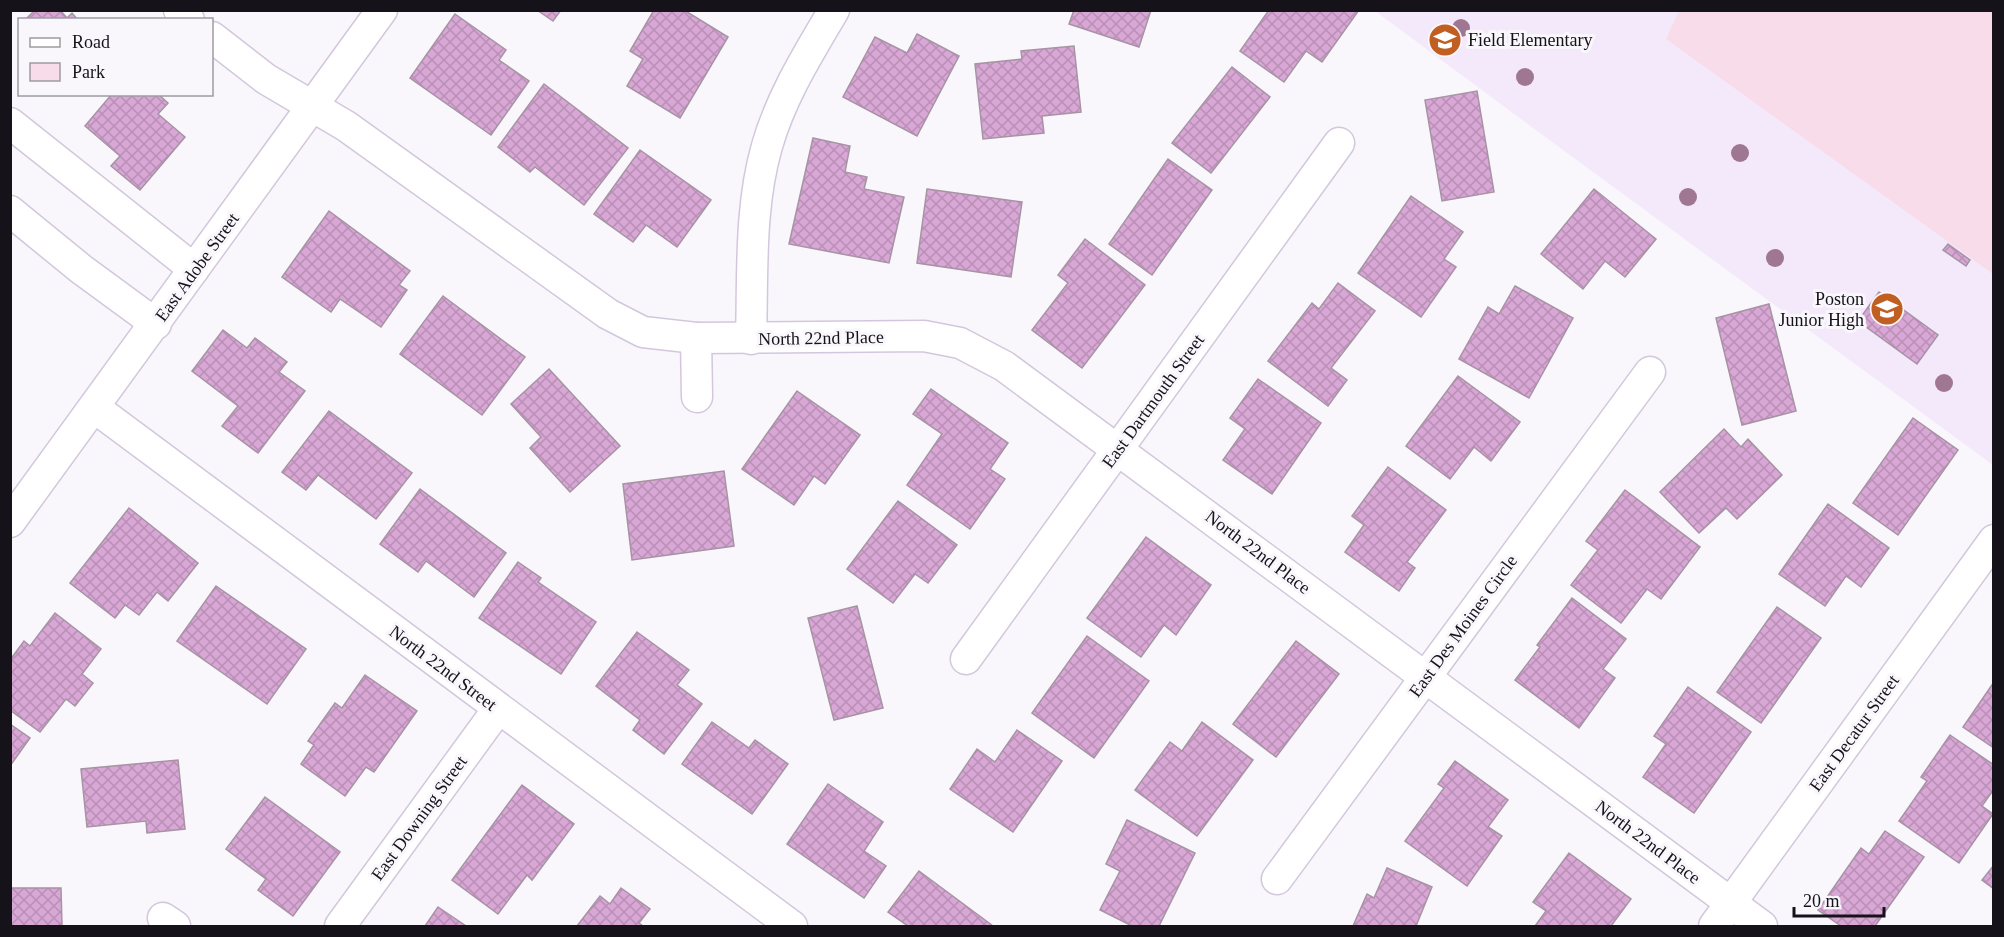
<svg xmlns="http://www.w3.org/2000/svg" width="2004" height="937" font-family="'Times New Roman',serif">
	<defs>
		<pattern id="building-cross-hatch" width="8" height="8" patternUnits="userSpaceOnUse" patternTransform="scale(1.5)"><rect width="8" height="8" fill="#d8a7d5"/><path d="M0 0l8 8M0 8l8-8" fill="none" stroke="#b98fb6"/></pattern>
	</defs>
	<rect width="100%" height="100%" fill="#f9f7fc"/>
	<polygon fill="#f3e9fb" points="1375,11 1993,11 1993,465 1567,153"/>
	<polygon fill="#f9dce9" points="1679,11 1993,11 1993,274 1666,39"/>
	<g fill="url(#building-cross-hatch)" stroke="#a693a4" stroke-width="1.5">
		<polygon points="35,10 60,10 67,18 72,13 78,20 25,20"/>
		<polygon points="537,10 561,10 553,21"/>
		<polygon points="654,10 684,10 728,37 680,118 627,86 643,59 630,51"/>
		<polygon points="1074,10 1151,10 1139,47 1069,24"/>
		<polygon points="1269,10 1359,10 1322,62 1306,51 1284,82 1240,51"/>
		<polygon points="455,14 506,50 499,60 529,81 491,135 410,78"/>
		<polygon points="917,34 959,56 917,136 843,97 875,37 907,53"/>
		<polygon points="1074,46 1081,112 1042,116 1044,133 983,139 975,64 1022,59 1021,51"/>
		<polygon points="1232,67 1270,97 1211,173 1172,143"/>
		<polygon points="544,84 628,148 584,205 535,167 530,172 498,147"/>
		<polygon points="1477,91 1494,192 1442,201 1425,100"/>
		<polygon points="112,94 158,94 168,103 158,114 185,137 140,190 111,166 120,156 85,126"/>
		<polygon points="813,138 850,146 845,172 867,177 864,189 904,197 889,263 789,244"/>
		<polygon points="640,150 711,200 677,247 646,225 633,242 594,214"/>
		<polygon points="1168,159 1212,190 1152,275 1109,244"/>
		<polygon points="927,189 1022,202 1011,277 917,263"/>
		<polygon points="1594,189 1656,239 1625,277 1605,261 1583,289 1541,254"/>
		<polygon points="1411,196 1463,232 1444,259 1456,267 1421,317 1358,273"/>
		<polygon points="329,211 410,271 399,285 407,290 381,327 340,299 331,312 282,277"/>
		<polygon points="1085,239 1145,285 1082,368 1032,330 1068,283 1058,275"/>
		<polygon points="1948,244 1970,260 1966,266 1943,250"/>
		<polygon points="1338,283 1375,311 1331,368 1347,380 1328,406 1268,361 1312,303 1319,309"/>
		<polygon points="1515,286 1573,318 1529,398 1459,359 1488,307 1499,314"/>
		<polygon points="1879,292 1938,335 1917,364 1858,321"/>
		<polygon points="443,296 525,357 482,415 400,354"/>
		<polygon points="1769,304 1796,411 1742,425 1716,318"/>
		<polygon points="223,330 247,348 255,338 287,362 279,372 305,391 258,453 222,426 238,406 192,371"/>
		<polygon points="549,369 620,446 570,492 530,448 541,437 511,404"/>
		<polygon points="1458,376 1520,422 1491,461 1474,447 1450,479 1406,446"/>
		<polygon points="1258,379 1321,423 1272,494 1223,460 1245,429 1230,418"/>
		<polygon points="931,389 1008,443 990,469 1005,479 970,529 907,485 942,434 913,414"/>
		<polygon points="797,391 860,435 825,484 814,476 794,505 742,469"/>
		<polygon points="329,411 412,473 376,519 318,475 306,490 282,472"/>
		<polygon points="1913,418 1958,450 1898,535 1853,503"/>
		<polygon points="1724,429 1741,447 1748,439 1782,475 1737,519 1726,508 1699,533 1660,492"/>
		<polygon points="1388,467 1446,510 1407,562 1415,568 1399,591 1345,552 1364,525 1352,516"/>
		<polygon points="724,471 734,546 632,560 623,484"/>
		<polygon points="420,489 506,553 474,597 426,561 418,572 380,544"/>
		<polygon points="1625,490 1700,547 1661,599 1647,589 1621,623 1571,585 1598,550 1586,541"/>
		<polygon points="898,501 957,545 928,583 915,574 893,603 847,569"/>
		<polygon points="1828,504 1889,548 1861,587 1846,576 1825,606 1779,574"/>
		<polygon points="129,508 198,563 168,601 157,592 139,615 125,605 115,618 70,583"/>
		<polygon points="1146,537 1211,585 1176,635 1164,625 1141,657 1087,618"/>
		<polygon points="518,562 541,578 538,582 596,622 561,674 479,618"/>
		<polygon points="216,586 306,649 267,704 177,641"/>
		<polygon points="1572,598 1626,639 1603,669 1615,678 1579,728 1515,680 1540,647 1537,645"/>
		<polygon points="857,606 883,708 834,720 808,618"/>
		<polygon points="1777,607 1821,638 1761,723 1717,692"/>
		<polygon points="55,613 101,649 82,674 93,683 75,706 66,699 40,732 10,710 10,660 24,641 30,646"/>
		<polygon points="637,632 689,670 677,685 702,704 664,754 633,730 640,720 596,686"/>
		<polygon points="1087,636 1149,681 1094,758 1032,713"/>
		<polygon points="1296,641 1339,674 1276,757 1233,724"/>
		<polygon points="365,675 417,711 374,772 366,767 345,796 301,764 314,745 308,741 335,703 342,708"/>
		<polygon points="1994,682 1994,748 1963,727"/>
		<polygon points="1688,687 1751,732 1694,813 1643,777 1666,744 1654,736"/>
		<polygon points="712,722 749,748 755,740 788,764 752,814 682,764"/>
		<polygon points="1202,722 1253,760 1197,836 1135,790 1170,742 1182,751"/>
		<polygon points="10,724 30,738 10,766"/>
		<polygon points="1017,730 1062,761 1013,832 950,789 977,749 995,762"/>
		<polygon points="1950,735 1994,765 1994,789 1982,806 1993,814 1959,863 1899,821 1927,781 1921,777"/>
		<polygon points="178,760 185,829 147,833 146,821 87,827 81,769"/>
		<polygon points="1455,761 1508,800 1488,827 1502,836 1467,886 1405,841 1444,788 1438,784"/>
		<polygon points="828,784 883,822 864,851 886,866 864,898 787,844"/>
		<polygon points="522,785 574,824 532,880 527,875 498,914 452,880"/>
		<polygon points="265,797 340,852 293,916 258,890 266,879 226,849"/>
		<polygon points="1127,820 1195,853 1159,926 1132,926 1100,910 1120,871 1106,864"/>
		<polygon points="1885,831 1924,857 1875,926 1841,926 1818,910 1861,848 1869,854"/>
		<polygon points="1569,853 1631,899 1611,926 1535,926 1546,911 1533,902"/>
		<polygon points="1994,865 1994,889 1982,880"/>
		<polygon points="1387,868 1432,887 1416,926 1353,926 1367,894 1374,898"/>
		<polygon points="919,871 993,926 908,926 888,912"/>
		<polygon points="10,888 61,888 62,926 10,926"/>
		<polygon points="621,888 650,909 639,923 643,926 577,926 600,896 610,904"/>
		<polygon points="438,907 466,926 425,926"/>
	</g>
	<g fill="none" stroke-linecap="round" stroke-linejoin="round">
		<defs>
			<g id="minor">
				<polyline points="179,10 189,20"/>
				<polyline points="212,37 266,79 346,126 608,314 643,332 696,338 924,336 960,343 1004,366 1762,926"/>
				<polyline points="10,123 194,269"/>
				<polyline points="10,211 81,269 156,324"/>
				<polyline points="696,338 697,397"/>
				<path d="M751,339C753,276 749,208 767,146C781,97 808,54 834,10"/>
				<polyline points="95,408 792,926"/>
				<polyline points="10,522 382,10"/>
				<polyline points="966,659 1339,143"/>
				<polyline points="1277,879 1650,372"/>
				<polyline points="163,918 175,926"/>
				<polyline points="340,926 498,709"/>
				<polyline points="1714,926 1994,540"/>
			</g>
		</defs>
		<use href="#minor" stroke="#d3c7dd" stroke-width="33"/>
		<use href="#minor" stroke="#fff" stroke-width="30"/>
	</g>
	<g fill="#a07792">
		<circle cx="1461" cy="28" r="9"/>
		<circle cx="1525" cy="77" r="9"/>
		<circle cx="1740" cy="153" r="9"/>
		<circle cx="1688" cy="197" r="9"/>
		<circle cx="1775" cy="258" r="9"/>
		<circle cx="1944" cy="383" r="9"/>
	</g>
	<defs>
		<symbol id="school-disc" viewBox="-11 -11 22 22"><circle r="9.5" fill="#c05f21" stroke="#f9f7fc"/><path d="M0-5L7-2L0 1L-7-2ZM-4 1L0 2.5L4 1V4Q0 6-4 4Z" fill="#fff"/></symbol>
	</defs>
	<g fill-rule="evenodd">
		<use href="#school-disc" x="1426" y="21" width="38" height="38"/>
		<use href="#school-disc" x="1868" y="290" width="38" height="38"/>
	</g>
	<g text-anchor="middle" stroke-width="6" stroke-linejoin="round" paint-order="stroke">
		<g font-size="18" fill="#16121a" stroke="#f9f7fc" text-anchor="start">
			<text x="1468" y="46">Field Elementary</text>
			<text x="1864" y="305" text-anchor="end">Poston<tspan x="1864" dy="21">Junior High</tspan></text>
		</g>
		<g font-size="18" fill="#16121a" stroke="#f9f7fc">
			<text transform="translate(197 267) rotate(-54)" y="6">East Adobe Street</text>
			<text transform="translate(821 338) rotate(-1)" y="6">North 22nd Place</text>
			<text transform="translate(1153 401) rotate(-54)" y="6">East Dartmouth Street</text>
			<text transform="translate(1258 552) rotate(37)" y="6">North 22nd Place</text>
			<text transform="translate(1463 626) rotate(-54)" y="6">East Des Moines Circle</text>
			<text transform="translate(443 668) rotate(37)" y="6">North 22nd Street</text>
			<text transform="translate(1854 733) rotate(-54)" y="6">East Decatur Street</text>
			<text transform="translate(419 818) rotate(-54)" y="6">East Downing Street</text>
			<text transform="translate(1648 842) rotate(37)" y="6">North 22nd Place</text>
		</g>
	</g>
	<rect width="2004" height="937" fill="none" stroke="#16121a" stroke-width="24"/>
	<rect x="18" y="18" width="195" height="78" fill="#f9f7fc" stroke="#9e9ba2" stroke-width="1.5"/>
	<rect x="30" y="38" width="30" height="9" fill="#ffffff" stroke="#9e9ba2" stroke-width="1.5"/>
	<text x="72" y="48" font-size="18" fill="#16121a">Road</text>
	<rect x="30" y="63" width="30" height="18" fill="#f9dce9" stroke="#9e9ba2" stroke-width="1.5"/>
	<text x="72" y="78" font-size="18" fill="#16121a">Park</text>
	<path d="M1794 907v9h90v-9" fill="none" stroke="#16121a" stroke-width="3"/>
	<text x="1803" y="907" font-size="18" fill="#16121a" stroke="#f9f7fc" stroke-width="4.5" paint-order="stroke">20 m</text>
</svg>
